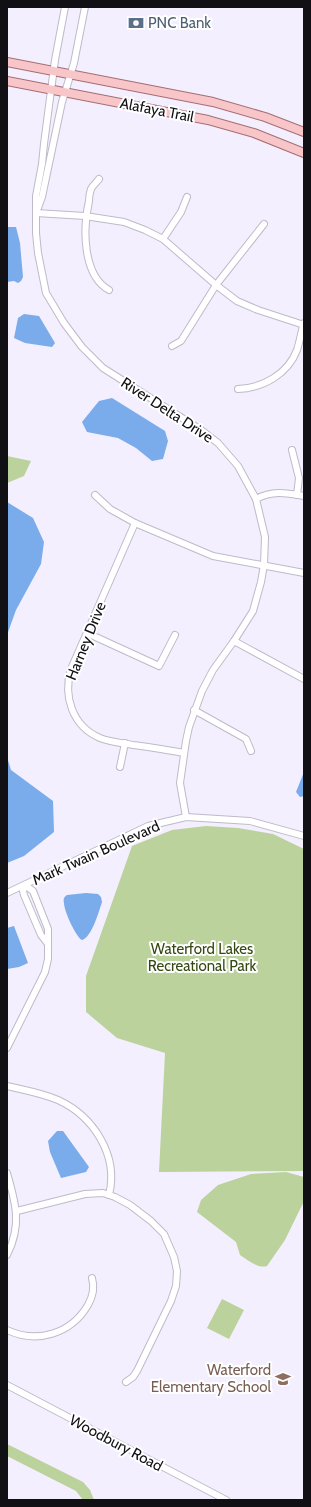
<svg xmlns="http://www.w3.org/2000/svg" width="311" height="1507" font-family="Cabin,sans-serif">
	<rect width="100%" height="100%" fill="#f3effe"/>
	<g fill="#bbd29c">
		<polygon points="7,456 31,461 24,476 7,483"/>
		<polygon points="206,826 238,828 273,834 304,849 304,1171 159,1172 165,1053 117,1038 86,1012 86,976 132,846 172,830"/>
		<path d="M286,1172L304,1177V1201L285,1240L267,1266C258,1269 248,1260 240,1255L236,1242L197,1212L201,1200L218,1185L251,1174Z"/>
		<polygon points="222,1299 244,1310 229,1339 207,1328"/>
		<polygon points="7,1444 83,1482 90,1490 94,1500 83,1500 76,1491 7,1456"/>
	</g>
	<g fill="#7aabeb">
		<polygon points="7,227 16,227 20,243 23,277 21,281 18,283 14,281 7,282"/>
		<polygon points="24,314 39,316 55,343 52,347 25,343 14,338 18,318"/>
		<polygon points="112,398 165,431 168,441 163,459 152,461 136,448 118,438 87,432 82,422 99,401"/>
		<polygon points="7,502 33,518 44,542 41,564 16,610 7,635"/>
		<polygon points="7,757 11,770 53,801 54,832 24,856 7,863"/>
		<polygon points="304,772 304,796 300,797 296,792"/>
		<path d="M86,893L98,894L101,897L102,902C99,911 92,937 82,940C76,937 64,911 64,903C63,899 64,897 67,895Z"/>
		<polygon points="14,926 28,963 19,967 7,969 7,928"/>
		<polygon points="57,1131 63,1131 89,1167 86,1172 61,1178 50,1152 48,1141"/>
	</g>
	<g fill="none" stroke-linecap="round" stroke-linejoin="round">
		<defs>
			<g id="minor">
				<polyline points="65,7 55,60 44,144 42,164 36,196 36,233 38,253 46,293 64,323 82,347 103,368 201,430 218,443 238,466 256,499 265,537 264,565 261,582 253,611 234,641 213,670 202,691 189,727 186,741 180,783 186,817"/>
				<path d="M99,179C97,182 93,185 91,189C90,192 89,197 89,201C83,227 82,275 109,290"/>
				<polyline points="38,208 42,197 62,102 74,63 85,7"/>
				<polyline points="36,213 85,216 124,222 145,230 163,239 216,285 237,301 258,310 304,325"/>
				<polyline points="163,239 181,212 187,197"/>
				<polyline points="172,346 181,341 216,285 264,224"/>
				<path d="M238,389C263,388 288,374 297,350C300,341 301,332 304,323"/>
				<polyline points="292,450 299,478 297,495"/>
				<polyline points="95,495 110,509 135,523 213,556 304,573"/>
				<path d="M256,499C272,490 287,493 304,496"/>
				<path d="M135,523L71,669C63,696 72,726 100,738C110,742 122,743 133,745C150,747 167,750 184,753"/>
				<polyline points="87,633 159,666 175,635"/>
				<polyline points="234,641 304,679"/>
				<polyline points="194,710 246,739 251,751"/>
				<polyline points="120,767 125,743"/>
				<polyline points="7,893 148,826 186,817 250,821 304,836"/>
				<polyline points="7,1048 45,972 48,959 48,929 33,891 25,885 23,891 24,895 41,935 48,944"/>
				<path d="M7,1086C24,1090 42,1093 58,1100C93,1116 119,1155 109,1195"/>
				<path d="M7,1173C16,1204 22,1225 7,1255"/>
				<polyline points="17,1211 85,1194 103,1193 115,1197 130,1205 151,1221 164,1234 174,1257 177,1271 176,1286 171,1301 137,1371 133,1377 126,1382"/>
				<path d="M7,1330C37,1344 71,1334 88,1305C93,1296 95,1288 92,1278"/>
				<polyline points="7,1385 226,1500"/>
			</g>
			<g id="major">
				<polyline points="7,62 213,102 265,117 304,132"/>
				<polyline points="7,81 208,120 254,133 304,153"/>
			</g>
		</defs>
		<use href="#minor" stroke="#bebac9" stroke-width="8"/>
		<use href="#major" stroke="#a56e73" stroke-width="10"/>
		<use href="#minor" stroke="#fff" stroke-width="6"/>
		<use href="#major" stroke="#f8c6c9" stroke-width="8"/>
	</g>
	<defs>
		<symbol id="bank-bare" viewBox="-9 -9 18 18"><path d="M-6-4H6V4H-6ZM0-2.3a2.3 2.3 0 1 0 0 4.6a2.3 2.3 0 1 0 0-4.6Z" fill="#5c6f8a" stroke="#fff" stroke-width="2.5" paint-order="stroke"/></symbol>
		<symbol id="school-bare" viewBox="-9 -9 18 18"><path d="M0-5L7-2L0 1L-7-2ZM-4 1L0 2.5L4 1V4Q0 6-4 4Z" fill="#8d6e63" stroke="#fff" stroke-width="2.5" paint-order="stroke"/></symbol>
	</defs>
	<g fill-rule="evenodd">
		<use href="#bank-bare" x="125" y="12" width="22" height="22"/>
		<use href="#school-bare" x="272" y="1368" width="22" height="22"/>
	</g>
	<g text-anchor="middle" stroke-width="4" stroke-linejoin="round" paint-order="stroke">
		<g font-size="15" fill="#4e5e75" stroke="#fff" text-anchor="start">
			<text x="148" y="28">PNC Bank</text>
		</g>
		<g font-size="15" fill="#111015" stroke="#fff">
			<text transform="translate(157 110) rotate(11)" y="5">Alafaya Trail</text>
			<text transform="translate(167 410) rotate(33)" y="5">River Delta Drive</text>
			<text transform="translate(86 641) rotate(-68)" y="5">Harney Drive</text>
			<text transform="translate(96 853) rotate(-24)" y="5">Mark Twain Boulevard</text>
			<text transform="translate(116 1443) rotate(28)" y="5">Woodbury Road</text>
		</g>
		<g font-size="15" fill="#354810" stroke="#fff">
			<text x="202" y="954">Waterford Lakes<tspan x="202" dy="17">Recreational Park</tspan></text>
		</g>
		<g font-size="15" fill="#785e54" stroke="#fff" text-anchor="end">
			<text x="271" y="1375">Waterford<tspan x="271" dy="17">Elementary School</tspan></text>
		</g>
	</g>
	<rect width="311" height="1507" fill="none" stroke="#111015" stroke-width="16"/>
</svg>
